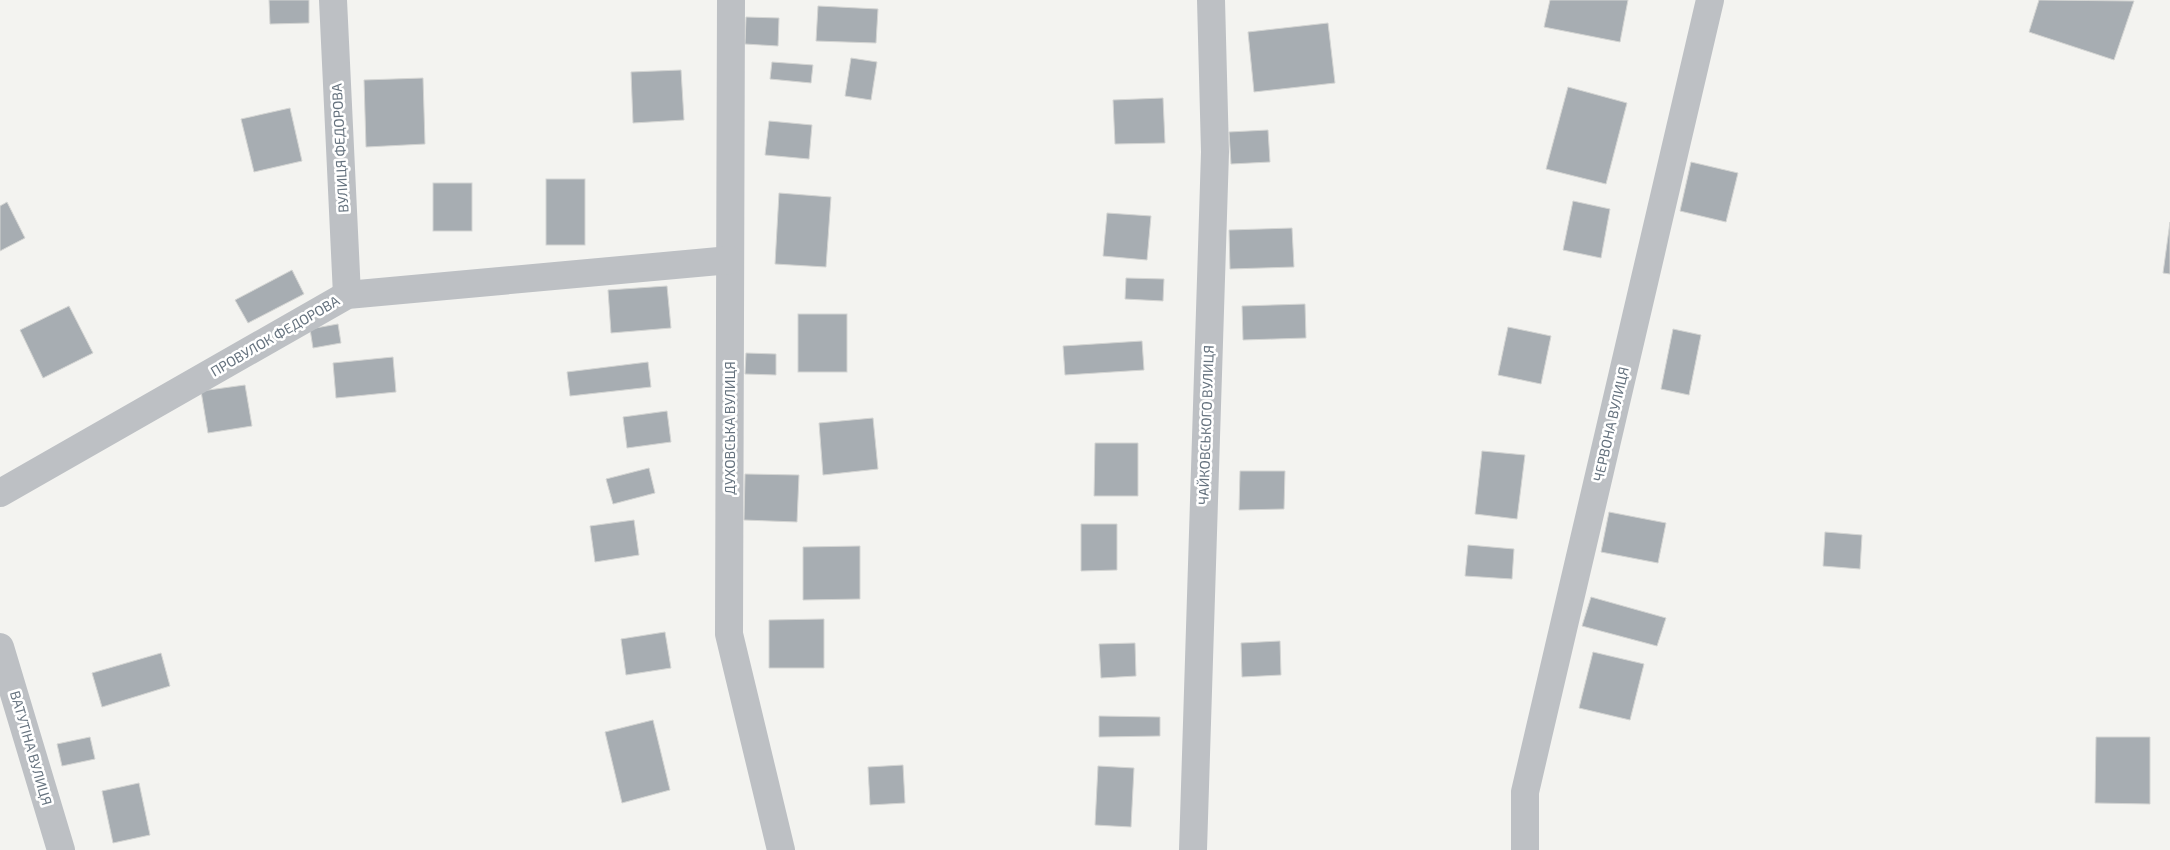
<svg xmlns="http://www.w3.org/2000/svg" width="2170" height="850" font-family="'Exo 2',sans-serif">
	<rect width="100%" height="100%" fill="#f3f3f0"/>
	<g fill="#a7adb2" stroke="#d4d5d3">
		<polygon points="269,0 309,0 309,23 270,24"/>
		<polygon points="1550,0 1628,0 1620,42 1544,27"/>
		<polygon points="2039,0 2134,1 2114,60 2029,32"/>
		<polygon points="818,6 878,9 876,43 816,41"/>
		<polygon points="746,17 779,18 778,46 745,44"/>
		<polygon points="1328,23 1335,83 1254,92 1248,32"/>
		<polygon points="851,58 877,62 871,100 845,96"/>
		<polygon points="772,62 813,65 811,83 770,79"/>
		<polygon points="681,70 684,120 633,123 631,72"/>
		<polygon points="423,78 425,144 366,147 364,80"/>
		<polygon points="1568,87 1627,103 1606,184 1546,169"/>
		<polygon points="1163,98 1165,143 1115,144 1113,100"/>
		<polygon points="290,108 302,161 254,172 241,119"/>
		<polygon points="769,121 812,125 809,159 765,155"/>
		<polygon points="1268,130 1270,162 1231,164 1229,132"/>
		<polygon points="1691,162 1738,173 1726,222 1680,211"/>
		<rect x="546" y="179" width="39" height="66"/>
		<rect x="433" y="183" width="39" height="48"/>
		<polygon points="779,193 831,197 826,267 775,264"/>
		<polygon points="1573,201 1610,209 1601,258 1563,250"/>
		<polygon points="7,202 25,238 0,251 0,206"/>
		<polygon points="1107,213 1151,216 1147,260 1103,256"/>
		<polygon points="2170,222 2170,274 2163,273"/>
		<polygon points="1292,228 1294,267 1230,269 1229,230"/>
		<polygon points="292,270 304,294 248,323 235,300"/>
		<polygon points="1126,278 1164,279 1163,301 1125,299"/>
		<polygon points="667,286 671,328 611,333 608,290"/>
		<polygon points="1305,304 1306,338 1243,340 1242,306"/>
		<polygon points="69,306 93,353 43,378 20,330"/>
		<rect x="798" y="314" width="49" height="58"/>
		<polygon points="338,324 341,343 313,348 310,329"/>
		<polygon points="1508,327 1551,336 1541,384 1498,375"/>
		<polygon points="1673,329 1701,335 1689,395 1661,389"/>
		<polygon points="1142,341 1144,370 1065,375 1063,346"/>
		<polygon points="746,353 776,354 776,375 745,374"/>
		<polygon points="393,357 396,392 336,398 333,363"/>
		<polygon points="648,362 651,387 570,396 567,372"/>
		<polygon points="245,385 252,426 208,433 201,391"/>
		<polygon points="667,411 671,442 627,448 623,417"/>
		<polygon points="873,418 878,469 823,475 819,423"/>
		<polygon points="1095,443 1138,443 1138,496 1094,496"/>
		<polygon points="1482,451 1525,455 1517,519 1475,514"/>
		<polygon points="649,468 655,493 613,504 606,479"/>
		<polygon points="1240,471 1285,471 1284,509 1239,510"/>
		<polygon points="745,474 799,475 797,522 744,520"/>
		<polygon points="1609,512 1666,523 1658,563 1601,552"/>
		<polygon points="634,520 639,555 595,562 590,526"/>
		<polygon points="1081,524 1117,524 1117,570 1081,571"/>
		<polygon points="1825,532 1862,535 1860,569 1823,566"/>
		<polygon points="1468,545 1514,549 1512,579 1465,576"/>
		<polygon points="860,546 860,599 803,600 803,547"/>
		<polygon points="1591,597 1666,618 1657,646 1582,626"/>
		<polygon points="824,619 824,668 769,668 769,620"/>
		<polygon points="665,632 671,668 626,675 621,639"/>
		<polygon points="1280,641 1281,675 1242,677 1241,643"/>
		<polygon points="1135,643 1136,676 1101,678 1099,644"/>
		<polygon points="1593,652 1644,664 1630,720 1579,708"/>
		<polygon points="161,653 170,686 102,707 92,673"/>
		<polygon points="1099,716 1160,717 1160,736 1099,737"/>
		<polygon points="653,720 670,790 622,803 605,732"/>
		<polygon points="90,737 95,759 62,766 57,744"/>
		<polygon points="2096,737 2150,737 2150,804 2095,803"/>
		<polygon points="903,765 905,803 870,805 868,767"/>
		<polygon points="1098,766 1134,768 1131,827 1095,825"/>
		<polygon points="139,783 150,835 113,843 102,791"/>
	</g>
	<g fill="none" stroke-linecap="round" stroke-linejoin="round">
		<g stroke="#bdc0c4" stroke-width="28">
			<polyline points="333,0 347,295"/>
			<polyline points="731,0 729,634 781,850"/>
			<polyline points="0,493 347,295 730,260"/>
			<polyline points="0,647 61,850"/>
			<polyline points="1193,850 1215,152 1211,0"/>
			<polyline points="1525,850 1525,792 1710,0"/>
		</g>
	</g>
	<g text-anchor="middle" stroke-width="5" stroke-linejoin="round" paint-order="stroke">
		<g font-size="14" fill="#65727e" stroke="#fff">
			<text transform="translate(340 148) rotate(-93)" y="5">ВУЛИЦЯ ФЕДОРОВА</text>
			<text transform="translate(275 336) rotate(-30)" y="5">ПРОВУЛОК ФЕДОРОВА</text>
			<text transform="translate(1611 424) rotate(-77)" y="5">ЧЕРВОНА ВУЛИЦЯ</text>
			<text transform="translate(1206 425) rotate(-88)" y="5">ЧАЙКОВСЬКОГО ВУЛИЦЯ</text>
			<text transform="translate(730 428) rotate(-90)" y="5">ДУХОВСЬКА ВУЛИЦЯ</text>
			<text transform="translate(31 748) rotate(74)" y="5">ВАТУТІНА ВУЛИЦЯ</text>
		</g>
	</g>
</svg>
